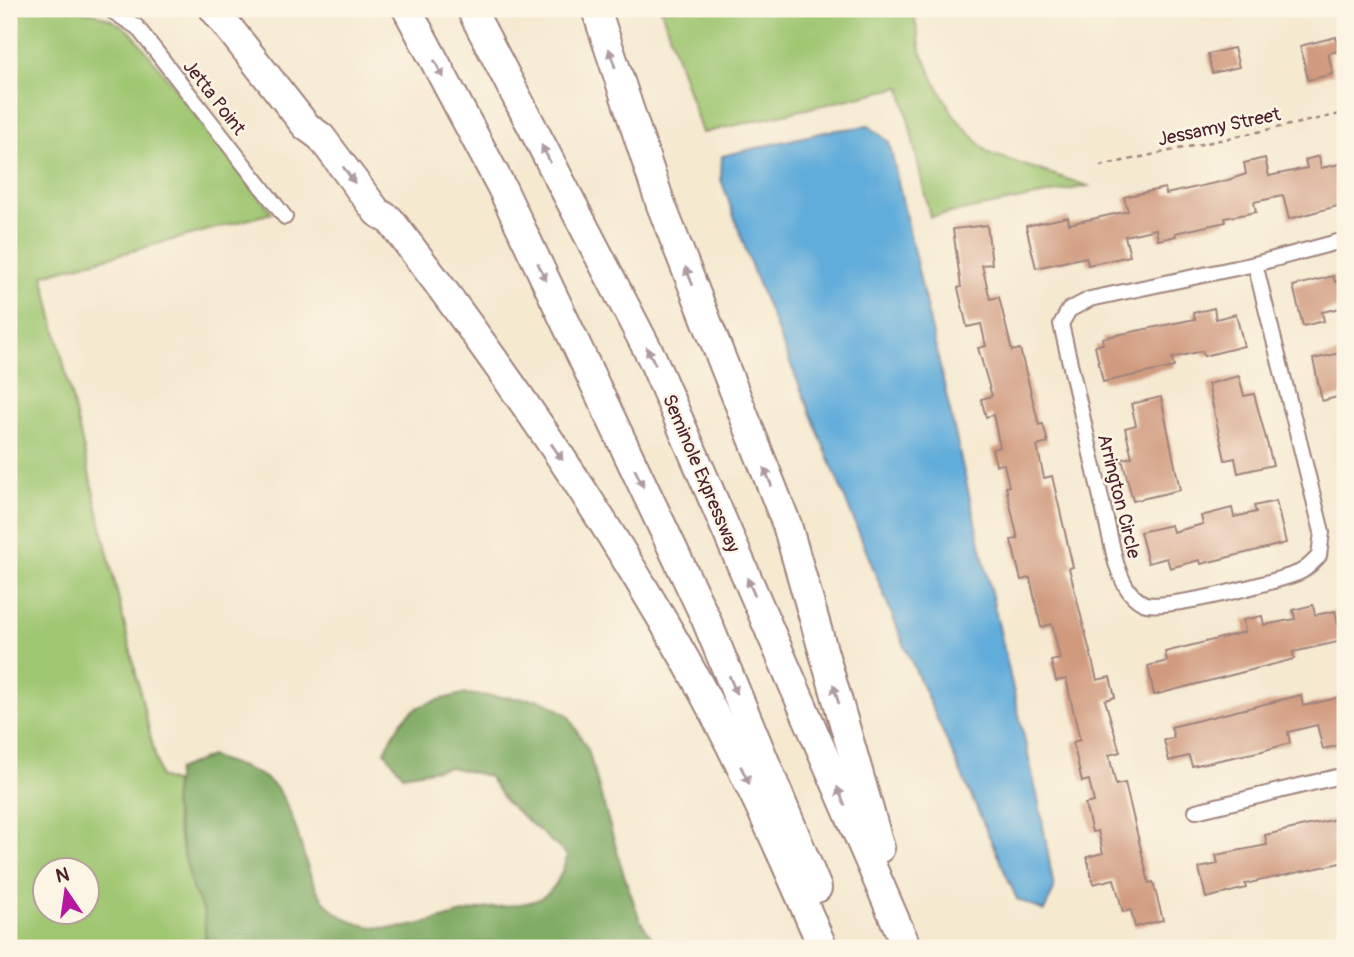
<svg xmlns="http://www.w3.org/2000/svg" width="1354" height="957" font-family="Pangolin,sans-serif">
	<rect width="100%" height="100%" fill="#fcf5e5"/>
	<filter id="ink" filterUnits="userSpaceOnUse"><feTurbulence type="fractalNoise" baseFrequency=".0143" numOctaves="2"/><feDisplacementMap in="SourceGraphic" scale="14" xChannelSelector="R" yChannelSelector="G"/><feConvolveMatrix kernelMatrix="1 2 1 2 8 2 1 2 1" color-interpolation-filters="sRGB"/></filter>
	<filter id="wash" filterUnits="userSpaceOnUse"><feTurbulence type="fractalNoise" baseFrequency=".00686" numOctaves="4" result="noise"/><feDisplacementMap in="SourceGraphic" scale="28" xChannelSelector="R" yChannelSelector="G"/><feGaussianBlur stdDeviation="1.57" result="paint"/><feColorMatrix in="noise" values="0 0 0 0 0 0 0 0 0 0 0 0 0 0 0 0 0 1.4 0 .05"/><feComposite in="paint" operator="in"/></filter>
	<g filter="url(#wash)">
		<rect width="100%" height="100%" fill="#f5e9d0"/>
		<g fill="#9fc671" stroke="#74724e" stroke-width="2" fill-rule="evenodd">
			<path d="M9,9C57,9 92,2 132,33L272,213L43,275L160,777L175,783C170,827 189,870 203,910C207,921 205,936 206,948H9ZM46,870H88V912H46Z"/>
			<polygon points="661,9 913,9 921,51 935,82 955,117 988,153 1088,186 930,217 901,87 702,133"/>
		</g>
		<path fill="#7fab63" stroke="#646547" stroke-width="2" d="M463,694L543,700L568,715L588,750L623,872L640,920L659,948H206L204,912L192,888L173,804L177,770L210,756C233,765 266,771 280,793C313,845 297,916 374,927C414,933 450,913 489,908C535,902 555,905 567,855L506,802L488,776L449,767L403,775L385,752C406,706 416,705 463,694Z"/>
		<polygon fill="#61acda" stroke="#566682" stroke-width="2" points="869,126 889,142 1040,808 1054,889 1044,911 1017,899 906,649 755,276 721,179 722,156 829,131"/>
		<g id="blocks">
			<g fill="#d09a7e">
				<polygon points="1336,37 1339,51 1328,53 1333,74 1308,80 1300,46"/>
				<polygon points="1234,48 1239,67 1212,73 1208,54"/>
				<polygon points="1319,156 1321,168 1345,163 1345,204 1289,219 1283,196 1254,202 1256,212 1225,218 1226,222 1175,233 1176,236 1158,240 1156,229 1125,236 1130,256 1088,265 1086,257 1036,268 1026,226 1068,217 1069,224 1128,211 1124,197 1165,188 1166,194 1228,180 1246,174 1244,163 1265,158 1269,176 1307,168 1305,160"/>
				<polygon points="987,225 992,264 982,265 990,299 999,297 1012,351 1020,349 1039,425 1043,424 1048,443 1037,446 1044,478 1052,476 1073,567 1069,568 1097,680 1110,677 1115,697 1105,700 1120,752 1109,755 1116,785 1125,783 1149,883 1153,882 1163,920 1135,927 1131,910 1123,912 1114,879 1093,884 1087,857 1103,853 1098,831 1092,832 1085,804 1094,802 1089,780 1082,782 1073,742 1080,740 1066,679 1056,681 1051,661 1060,659 1052,624 1041,627 1030,578 1021,580 1011,540 1018,539 1006,487 1009,486 1004,464 996,465 992,449 1000,447 993,415 986,417 981,399 992,396 978,348 986,346 981,324 967,327 958,288 961,287 953,229"/>
				<polygon points="1333,276 1335,282 1345,280 1345,307 1322,312 1324,321 1303,326 1293,286"/>
				<polygon points="1214,308 1216,319 1236,314 1244,346 1204,356 1202,351 1172,358 1174,367 1103,382 1095,346 1103,344 1102,338 1195,319 1193,313"/>
				<polygon points="1345,352 1345,395 1322,401 1313,359"/>
				<polygon points="1239,376 1244,396 1254,394 1273,465 1238,473 1235,458 1225,460 1208,384"/>
				<polygon points="1161,397 1180,490 1133,501 1122,459 1132,457 1125,428 1136,425 1131,404"/>
				<polygon points="1276,501 1286,543 1201,564 1200,560 1170,568 1167,558 1148,563 1140,532 1171,525 1173,532 1203,524 1201,516 1232,508 1234,517 1256,512 1254,506"/>
				<polygon points="1313,605 1315,615 1335,611 1342,641 1293,652 1294,659 1154,695 1148,666 1167,661 1165,652 1245,632 1243,620 1262,616 1264,625 1295,619 1293,610"/>
				<polygon points="1301,695 1303,706 1345,696 1345,733 1342,734 1345,744 1323,749 1317,725 1288,732 1290,743 1262,751 1192,766 1189,756 1169,761 1164,740 1174,738 1171,727"/>
				<polygon points="1345,817 1345,862 1245,884 1246,888 1206,898 1199,868 1218,864 1216,855 1267,845 1265,835"/>
			</g>
		</g>
	</g>
	<g filter="url(#ink)">
		<use href="#blocks" fill-opacity="0" stroke="#a0847e" stroke-width="2"/>
		<g fill="none" stroke-linecap="round" stroke-linejoin="round">
			<defs>
				<g id="minor">
					<polyline points="109,9 137,27 285,217"/>
					<path d="M1255,264L1322,532L1319,556C1313,562 1306,570 1298,573C1275,582 1162,612 1143,603C1127,595 1121,577 1116,563L1061,324L1069,310L1090,299Z"/>
					<polyline points="1255,264 1345,240"/>
					<polyline points="1196,811 1345,775"/>
				</g>
				<g id="motorway">
					<path d="M214,9L306,126L321,137L377,212L390,220C498,360 599,506 686,661C738,754 781,851 823,948"/>
					<polyline points="407,9 502,188 705,617 817,888"/>
					<polyline points="471,9 652,358 907,948"/>
					<polyline points="596,9 661,205 787,525 880,848"/>
				</g>
			</defs>
			<use href="#minor" stroke="#a0847e" stroke-width="18"/>
			<use href="#motorway" stroke="#a0847e" stroke-width="32"/>
			<polyline stroke="#a0847e" stroke-width="2.5" stroke-dasharray="5 5" stroke-linecap="butt" points="1100,166 1345,113"/>
			<use href="#minor" stroke="#fff" stroke-width="14"/>
			<use href="#motorway" stroke="#fff" stroke-width="28"/>
		</g>
		<defs><path id="oneway-solid" d="M-6-.8H1V-3.2L6.5 0L1 3.2V.8H-6Z" transform="scale(1.75)"/></defs>
		<g fill="#ae9aa0">
			<use href="#oneway-solid" transform="translate(612 58) rotate(-108)"/>
			<use href="#oneway-solid" transform="translate(439 69) rotate(62)"/>
			<use href="#oneway-solid" transform="translate(546 154) rotate(-117)"/>
			<use href="#oneway-solid" transform="translate(349 175) rotate(54)"/>
			<use href="#oneway-solid" transform="translate(542 272) rotate(65)"/>
			<use href="#oneway-solid" transform="translate(689 276) rotate(-112)"/>
			<use href="#oneway-solid" transform="translate(651 356) rotate(-116)"/>
			<use href="#oneway-solid" transform="translate(557 452) rotate(55)"/>
			<use href="#oneway-solid" transform="translate(768 477) rotate(-112)"/>
			<use href="#oneway-solid" transform="translate(639 478) rotate(65)"/>
			<use href="#oneway-solid" transform="translate(751 587) rotate(-113)"/>
			<use href="#oneway-solid" transform="translate(733 685) rotate(68)"/>
			<use href="#oneway-solid" transform="translate(836 694) rotate(-106)"/>
			<use href="#oneway-solid" transform="translate(745 775) rotate(64)"/>
			<use href="#oneway-solid" transform="translate(841 796) rotate(-113)"/>
		</g>
	</g>
	<g text-anchor="middle" stroke-width="5" stroke-linejoin="round" paint-order="stroke">
		<g font-size="19" fill="#4a1f2b" stroke="#fcf5e5">
			<text transform="translate(215 97) rotate(52)" y="7">Jetta Point</text>
			<text transform="translate(1219 126) rotate(-12)" y="7">Jessamy Street</text>
			<text transform="translate(702 473) rotate(67)" y="7">Seminole Expressway</text>
			<text transform="translate(1120 496) rotate(76)" y="7">Arrington Circle</text>
		</g>
	</g>
	<rect width="1354" height="957" fill="none" stroke="#fcf5e5" stroke-width="35"/>
	<g transform="translate(66 891) rotate(347)"><circle r="33" fill="#fcf5e5" stroke="#b59f9b" stroke-width="2"/>
	<path d="M0-5L12 26L0 18L-12 26Z" fill="#b5179e"/>
	<text y="-10" font-size="19" font-weight="bold" text-anchor="middle" fill="#4a1f2b">N</text>
	</g>
</svg>
